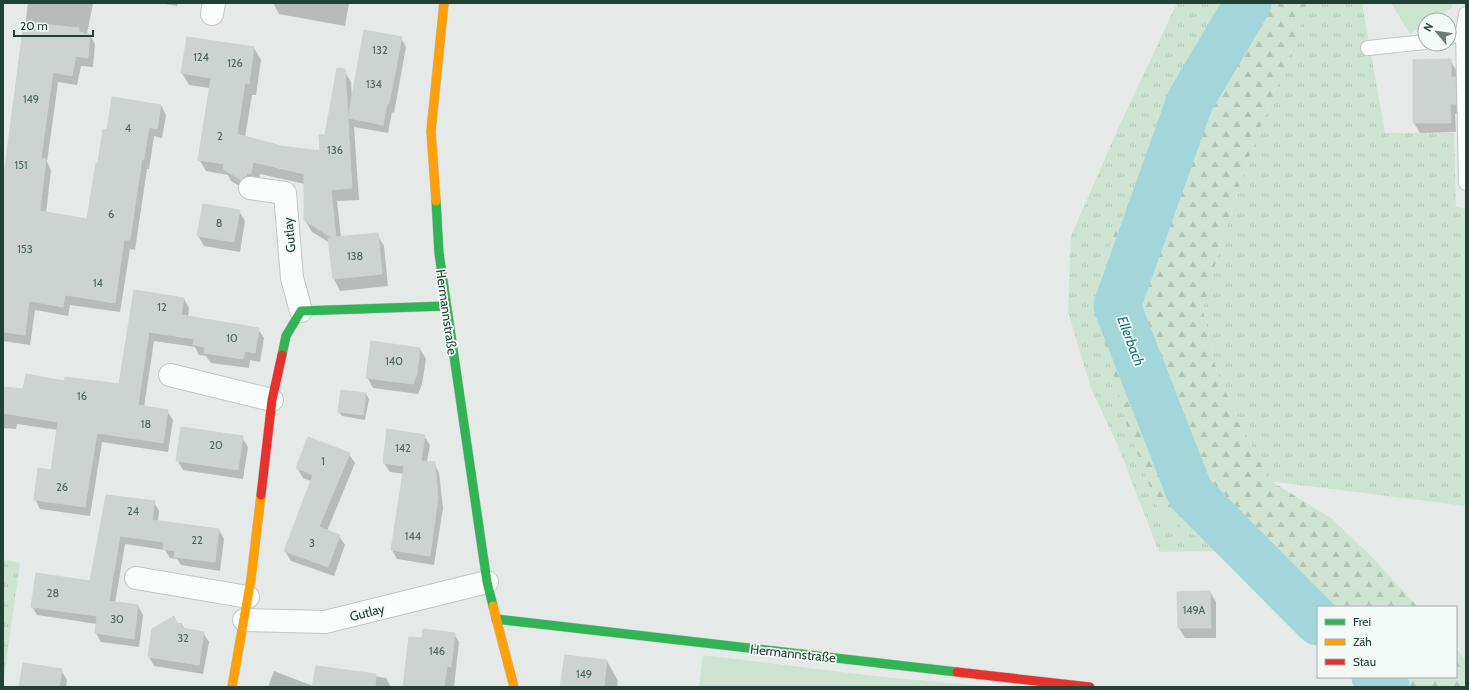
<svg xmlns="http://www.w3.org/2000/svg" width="1469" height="690" font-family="Cabin,sans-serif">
	<defs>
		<pattern id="grass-tufts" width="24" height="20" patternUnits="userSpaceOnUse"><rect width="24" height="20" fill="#cde4d3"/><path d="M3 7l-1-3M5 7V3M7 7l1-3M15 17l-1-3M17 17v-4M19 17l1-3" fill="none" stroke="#b0c5b6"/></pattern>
		<pattern id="forest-firs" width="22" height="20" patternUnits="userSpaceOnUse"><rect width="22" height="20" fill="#cde4d3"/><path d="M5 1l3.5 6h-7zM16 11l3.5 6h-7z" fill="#b0c5b6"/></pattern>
	</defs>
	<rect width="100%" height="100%" fill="#e5eae8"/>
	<g fill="url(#grass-tufts)">
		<polygon points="1177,3 1230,3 1169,119 1159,511 1217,551 1159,552 1118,446 1091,388 1068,312 1071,236 1117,131"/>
		<polygon points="1308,3 1362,3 1385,133 1454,133 1456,206 1466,209 1466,506 1269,481 1242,427 1217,373 1203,309 1220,246 1251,151 1298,33"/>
		<polygon points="3,559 20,563 3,684"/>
	</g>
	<g fill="url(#forest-firs)">
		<polygon points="1230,3 1308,3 1298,33 1251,151 1220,246 1203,310 1217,373 1242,427 1269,480 1331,518 1372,557 1418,607 1318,607 1318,640 1297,618 1217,551 1159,511 1126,423 1102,333 1110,242 1169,119"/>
		<polygon points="1456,648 1466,661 1466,687 1365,687 1354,677 1456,677"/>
	</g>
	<g fill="#cde4d3">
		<polygon points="1391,3 1451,3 1453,7 1433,20 1425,20 1425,25 1410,34"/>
		<polygon points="703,655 883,677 996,687 699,687"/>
	</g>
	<g fill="#0003">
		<polygon points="28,3 93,3 87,34 90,35 95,44 93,67 81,66 77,85 58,82 47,162 51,170 46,213 88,220 98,165 108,131 161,105 166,115 162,138 154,136 149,169 147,169 135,250 130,249 120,312 70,305 68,316 35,310 30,345 3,341 3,198"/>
		<polygon points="159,3 178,3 177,6"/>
		<polygon points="273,3 349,3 345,26 279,14"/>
		<polygon points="401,38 406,47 394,113 392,112 388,133 354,127 359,200 337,201 341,238 377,234 384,246 388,286 340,291 334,279 330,243 312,232 305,220 305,184 260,174 258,185 248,191 231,181 228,175 206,171 199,159 210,88 189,85 182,73 254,48 261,60 256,95 252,95 245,137 281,147 321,152 344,70 351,82 352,99"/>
		<polygon points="1450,60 1456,70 1456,79 1460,88 1461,113 1455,114 1456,132 1420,133 1414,123"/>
		<polygon points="239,211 245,221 240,252 204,246 198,236"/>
		<polygon points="135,291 184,299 189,308 188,317 258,329 264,338 260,362 250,360 249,368 211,363 206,356 199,355 195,347 154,341 144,407 167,411 173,420 168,452 102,442 90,516 40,509 35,499 52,471 58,430 17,424 16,429 3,428 3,388 24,390 65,382 120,386"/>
		<polygon points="420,349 426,359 422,384 418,394 373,388 367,377"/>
		<polygon points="366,394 369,399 365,420 342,416 339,412"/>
		<polygon points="424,436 430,445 427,462 434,463 439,473 443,508 434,565 397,559 392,550 404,474 390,472 384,463"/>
		<polygon points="242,437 248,447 243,479 183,470 177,460"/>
		<polygon points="349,454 355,463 327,531 339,536 345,545 334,576 291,561 285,551 311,481 303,478 297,468"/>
		<polygon points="107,496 154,502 159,511 158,521 219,530 224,539 220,571 181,565 177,559 170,558 165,550 125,544 115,603 138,606 143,615 139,647 101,642 96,633 97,624 37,615 32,606 91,582"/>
		<polygon points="1210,592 1216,602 1216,638 1185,638 1179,628"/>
		<polygon points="177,624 182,624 185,630 203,633 209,642 203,674 154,666 149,657 152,630"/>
		<polygon points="454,634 459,642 454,687 404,687"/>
		<polygon points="607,661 618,681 617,687 561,687"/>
		<polygon points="317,667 386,678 391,687 268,687 274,671 313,686"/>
		<polygon points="61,670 67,680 66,687 20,687"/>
	</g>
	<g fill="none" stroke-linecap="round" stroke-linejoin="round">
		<g stroke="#a2d6db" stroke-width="47">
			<polyline points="1248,3 1190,101 1117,306 1190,493 1318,622"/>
			<polyline points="1375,677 1386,687"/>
		</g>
	</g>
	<g fill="#cdd3d1" stroke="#cdd3d1">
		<polygon points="24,22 79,28 79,32 90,34 88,58 76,56 72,76 53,72 41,158 46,159 40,211 87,219 96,163 98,163 103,129 107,130 112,97 161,105 157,129 149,127 144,160 142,159 130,240 124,240 115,303 65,295 63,307 29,301 25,335 3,332 3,183"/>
		<polygon points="364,30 402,37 389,104 387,104 383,125 348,118"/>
		<polygon points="187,37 254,47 249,84 245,83 237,134 281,146 320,151 319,135 325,135 337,68 345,69 352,188 331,190 336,237 378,233 382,274 333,279 328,238 332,238 304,220 304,174 253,162 251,174 247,173 246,176 241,180 223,169 224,164 198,160 211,78 181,73"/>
		<polygon points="1451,59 1451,77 1455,77 1456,104 1450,104 1451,123 1413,123 1413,60"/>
		<polygon points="203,204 240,210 234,242 197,236"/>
		<polygon points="134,290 184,298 181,315 259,328 255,353 245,351 243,359 204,353 205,347 193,345 194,339 149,332 138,405 168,410 163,443 97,433 85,507 34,500 38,468 51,470 58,422 3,413 3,387 23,389 26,374 64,381 65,377 119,384"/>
		<polygon points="371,341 420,348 417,374 413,384 366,378"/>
		<polygon points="341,390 366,393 363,415 338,412"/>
		<polygon points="181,427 243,436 238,470 176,461"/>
		<polygon points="387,429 425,435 421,461 435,462 438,498 430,556 391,550 404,466 383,463"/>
		<polygon points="308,437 350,453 319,527 340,535 328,567 284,551 313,475 296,468"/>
		<polygon points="106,495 155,501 152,520 219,529 215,562 174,557 175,551 163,549 164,542 120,536 109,601 138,605 134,639 95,633 97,616 31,607 36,573 90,581"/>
		<polygon points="1210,591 1211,628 1178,628 1177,592"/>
		<polygon points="174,616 177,623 182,624 182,628 204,632 199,665 148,657 152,629"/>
		<polygon points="423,629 455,633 451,667 447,666 444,687 403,687 409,637 422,638"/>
		<polygon points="565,655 607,660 604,687 560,687"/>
		<polygon points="23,663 62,669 59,687 19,687"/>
		<polygon points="316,666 376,674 375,687 312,687"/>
	</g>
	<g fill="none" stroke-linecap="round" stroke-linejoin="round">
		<defs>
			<g id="lane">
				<polyline points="1466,14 1463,33 1466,183"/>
				<polyline points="1449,37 1463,33"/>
				<polyline points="1368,48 1425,42"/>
			</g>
			<g id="street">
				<polyline points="212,14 214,3"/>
				<polyline points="250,188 285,193 292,278 301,311"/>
				<polyline points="170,375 272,400"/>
				<polyline points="136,578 248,597"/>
				<polyline points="244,620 325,622 487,582"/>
			</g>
			<g id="fast">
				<polyline points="436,201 439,253 487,582 493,606"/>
				<polyline points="282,355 286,336 301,311 446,306"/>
				<polyline points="496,619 957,672"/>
			</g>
			<g id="slow">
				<polyline points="436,201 431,131 444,3"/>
				<polyline points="493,606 514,687"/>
				<polyline points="232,687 251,579 261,495"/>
			</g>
			<g id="jam">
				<polyline points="261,495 272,400 282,355"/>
				<polyline points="957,672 1090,687"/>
			</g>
		</defs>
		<use href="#lane" stroke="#c2c7c5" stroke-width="16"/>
		<use href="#street" stroke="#c2c7c5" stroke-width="24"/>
		<use href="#fast" stroke="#c0c8c5" stroke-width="10"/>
		<use href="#slow" stroke="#c0c8c5" stroke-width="10"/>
		<use href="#jam" stroke="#c0c8c5" stroke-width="10"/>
		<use href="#lane" stroke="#fbfcfc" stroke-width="14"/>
		<use href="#street" stroke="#fbfcfc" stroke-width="22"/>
		<use href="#fast" stroke="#30b455" stroke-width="9"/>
		<use href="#slow" stroke="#ff9f0a" stroke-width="9"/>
		<use href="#jam" stroke="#e5322d" stroke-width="9"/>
	</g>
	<g text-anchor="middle" stroke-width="3.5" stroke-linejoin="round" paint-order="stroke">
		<g font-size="11" fill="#4d665e">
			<text x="380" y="54">132</text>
			<text x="201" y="61">124</text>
			<text x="235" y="67">126</text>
			<text x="374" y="88">134</text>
			<text x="31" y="103">149</text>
			<text x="128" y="132">4</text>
			<text x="220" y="140">2</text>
			<text x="335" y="154">136</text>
			<text x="21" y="169">151</text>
			<text x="111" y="218">6</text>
			<text x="219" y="227">8</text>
			<text x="25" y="253">153</text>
			<text x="355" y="260">138</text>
			<text x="98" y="287">14</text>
			<text x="162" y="311">12</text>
			<text x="232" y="342">10</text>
			<text x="394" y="365">140</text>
			<text x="82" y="400">16</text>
			<text x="146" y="428">18</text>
			<text x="216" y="449">20</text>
			<text x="403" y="452">142</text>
			<text x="323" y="465">1</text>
			<text x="62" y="491">26</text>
			<text x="133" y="515">24</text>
			<text x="413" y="540">144</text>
			<text x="197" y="544">22</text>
			<text x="312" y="547">3</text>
			<text x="53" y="597">28</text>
			<text x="1194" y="614">149A</text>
			<text x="117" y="623">30</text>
			<text x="183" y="642">32</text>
			<text x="437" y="655">146</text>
			<text x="584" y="678">149</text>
		</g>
		<g font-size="13" fill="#214036" stroke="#f3f9f6">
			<text transform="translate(289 235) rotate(-95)" y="5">Gutlay</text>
			<text transform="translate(447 312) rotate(82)" y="5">Hermannstraße</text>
			<text transform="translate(367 612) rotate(-14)" y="5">Gutlay</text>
			<text transform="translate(793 653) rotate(6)" y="5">Hermannstraße</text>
		</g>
		<g font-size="14" font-style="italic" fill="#167480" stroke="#f3f9f6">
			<text transform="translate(1131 341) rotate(69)" y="5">Ellerbach</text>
		</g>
	</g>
	<rect width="1469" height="690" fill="none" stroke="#214036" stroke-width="8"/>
	<rect x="1317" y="606" width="140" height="72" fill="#f3f9f6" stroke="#9fafa9"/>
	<rect x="1325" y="619" width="20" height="6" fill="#30b455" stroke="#9fafa9"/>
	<text x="1353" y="626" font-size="12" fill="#214036">Frei</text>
	<rect x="1325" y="639" width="20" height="6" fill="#ff9f0a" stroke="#9fafa9"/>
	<text x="1353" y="646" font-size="12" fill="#214036">Zäh</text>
	<rect x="1325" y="659" width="20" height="6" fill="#e5322d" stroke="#9fafa9"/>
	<text x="1353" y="666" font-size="12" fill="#214036">Stau</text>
	<g transform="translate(1437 32) rotate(299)"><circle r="19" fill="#f3f9f6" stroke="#9fafa9"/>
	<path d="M0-3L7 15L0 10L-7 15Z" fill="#667c74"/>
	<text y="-6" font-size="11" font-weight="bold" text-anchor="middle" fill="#214036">N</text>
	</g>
	<path d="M14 30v6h79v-6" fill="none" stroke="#214036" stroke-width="2"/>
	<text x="20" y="30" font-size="12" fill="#214036" stroke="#f3f9f6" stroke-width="3" paint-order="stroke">20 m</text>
</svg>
